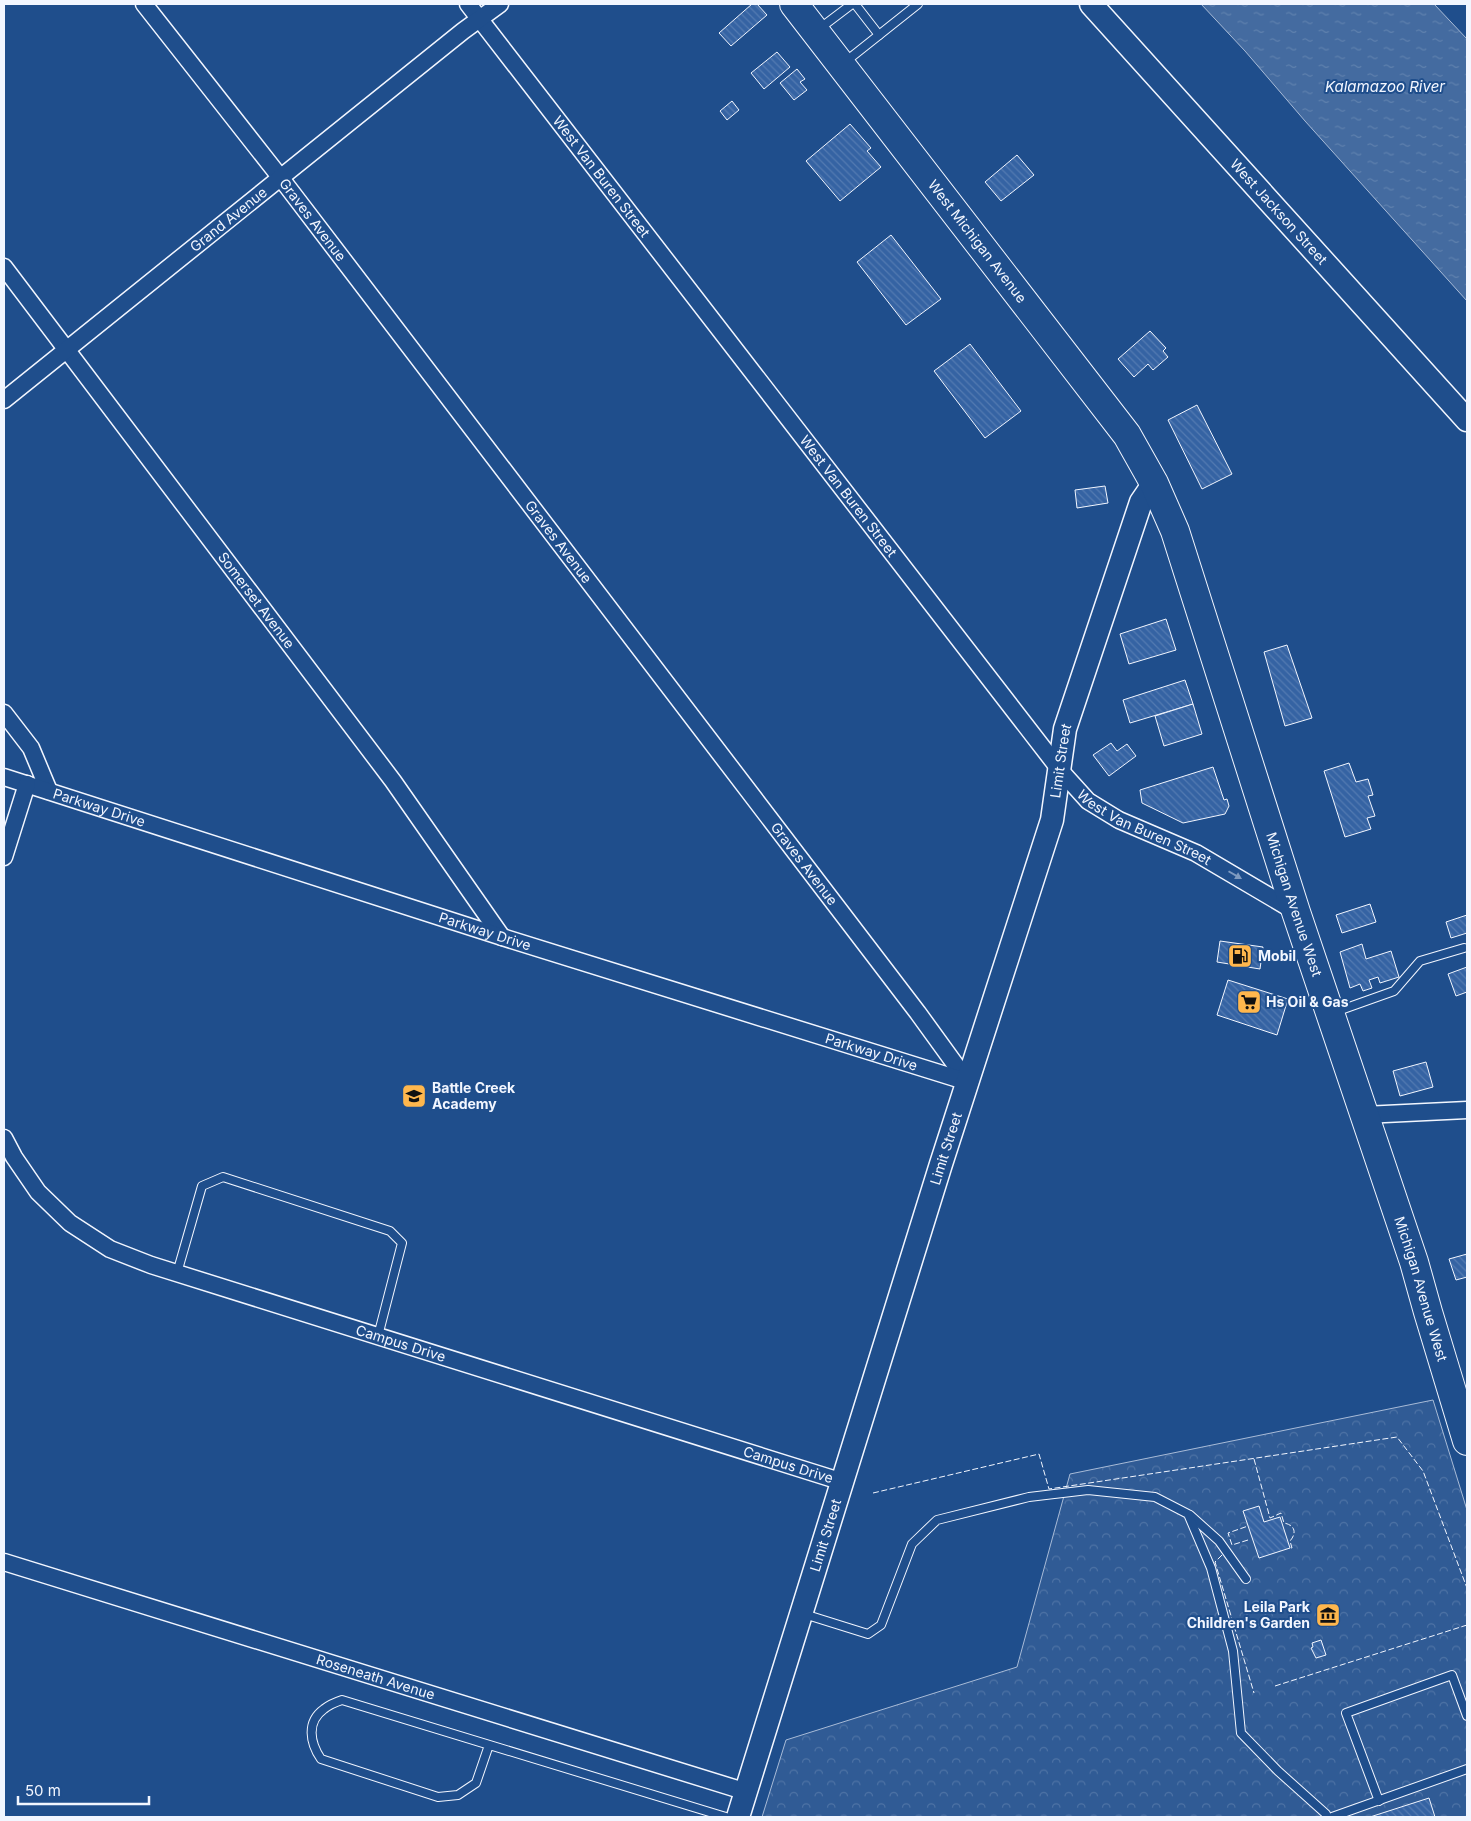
<svg xmlns="http://www.w3.org/2000/svg" width="1471" height="1821" font-family="Inter,sans-serif">
	<defs>
		<pattern id="forest-crowns" width="20" height="18" patternUnits="userSpaceOnUse" patternTransform="scale(1.25)"><rect width="20" height="18" fill="#305b95"/><path d="M2 6a3 3 0 1 1 6 0M12 15a3 3 0 1 1 6 0" fill="none" stroke="#4e73a5"/></pattern>
		<pattern id="water-ripples" width="26" height="14" patternUnits="userSpaceOnUse" patternTransform="scale(1.25)"><rect width="26" height="14" fill="#446ba0"/><path d="M2 4q2-2 4 0t4 0M15 11q2-2 4 0t4 0" fill="none" stroke="#5f81ae"/></pattern>
		<pattern id="building-back-hatch" width="6" height="6" patternUnits="userSpaceOnUse" patternTransform="scale(1.25)"><rect width="6" height="6" fill="#3563a3"/><path d="M-1 5l2 2M0 0l6 6M5-1l2 2" fill="none" stroke="#537ab1"/></pattern>
	</defs>
	<rect width="100%" height="100%" fill="#1f4e8c"/>
	<polygon fill="url(#forest-crowns)" stroke="#a8bbd7" points="1433,1400 1467,1510 1467,1817 762,1817 786,1740 1017,1667 1070,1474"/>
	<polygon fill="url(#water-ripples)" stroke="#a8bbd7" points="1201,4 1434,4 1467,39 1467,301 1305,121 1245,51"/>
	<g fill="url(#building-back-hatch)" stroke="#f2f6ff">
		<polygon points="752,4 757,4 767,15 731,46 719,33"/>
		<polygon points="777,52 790,67 764,89 751,73"/>
		<polygon points="797,69 805,79 800,82 807,90 794,100 780,83"/>
		<polygon points="732,101 739,110 727,120 720,111"/>
		<polygon points="850,124 871,148 867,151 881,167 840,201 806,161"/>
		<polygon points="1017,155 1034,175 1001,201 985,182"/>
		<polygon points="891,235 941,299 906,325 857,262"/>
		<polygon points="1150,331 1166,348 1163,351 1168,357 1153,370 1148,364 1134,377 1118,359"/>
		<polygon points="970,344 1021,411 985,438 934,371"/>
		<polygon points="1197,405 1232,474 1202,489 1168,420"/>
		<polygon points="1105,486 1108,503 1077,508 1075,490"/>
		<polygon points="1166,619 1176,650 1129,664 1120,634"/>
		<polygon points="1287,645 1312,718 1285,726 1264,652"/>
		<polygon points="1185,680 1193,704 1130,723 1123,700"/>
		<polygon points="1193,704 1202,734 1164,746 1155,716"/>
		<polygon points="1111,743 1117,751 1127,744 1136,756 1109,776 1093,755"/>
		<polygon points="1349,763 1356,782 1368,779 1373,795 1368,796 1375,816 1367,818 1371,829 1345,837 1324,771"/>
		<polygon points="1213,767 1224,800 1227,799 1229,806 1225,814 1183,823 1142,803 1140,790"/>
		<polygon points="1370,904 1376,922 1342,933 1336,915"/>
		<polygon points="1467,915 1467,933 1451,938 1446,922"/>
		<polygon points="1220,941 1263,947 1260,969 1217,962"/>
		<polygon points="1362,944 1366,959 1391,951 1399,977 1380,983 1378,977 1369,980 1372,988 1363,991 1360,984 1350,988 1340,952"/>
		<polygon points="1467,967 1467,992 1456,996 1448,974"/>
		<polygon points="1228,980 1288,999 1277,1035 1217,1015"/>
		<polygon points="1426,1062 1433,1087 1400,1096 1393,1071"/>
		<polygon points="1467,1254 1467,1277 1456,1280 1449,1259"/>
		<polygon points="1259,1506 1264,1522 1280,1517 1290,1548 1259,1558 1243,1511"/>
		<polygon points="1321,1640 1326,1655 1316,1658 1311,1648 1313,1647 1312,1643"/>
		<polygon points="1429,1798 1435,1817 1370,1817"/>
	</g>
	<g fill="none" stroke-linecap="round" stroke-linejoin="round">
		<defs>
			<g id="lane">
				<polyline points="855,4 879,35"/>
				<polyline points="819,29 852,4"/>
				<polyline points="845,62 918,4"/>
				<polyline points="1335,1012 1394,991 1420,961 1464,948"/>
				<polyline points="177,1273 202,1186 223,1177 390,1231 402,1243 378,1336"/>
				<polyline points="1190,1515 1219,1541 1246,1579"/>
				<polyline points="804,1614 868,1634 881,1625 912,1544 937,1520 1029,1497 1088,1490 1155,1497 1188,1514 1211,1568 1233,1651 1241,1733 1278,1771 1326,1814 1327,1817"/>
				<path d="M489,1745L476,1783L458,1795L438,1797L321,1759C310,1743 306,1722 324,1709C329,1705 336,1702 342,1700L716,1814L726,1817"/>
				<polyline points="1379,1801 1346,1713 1452,1675 1467,1716"/>
				<polyline points="1332,1817 1467,1769"/>
			</g>
			<g id="street">
				<path id="s1" d="M144,4L280,177L918,1013L968,1082"/>
				<path id="s2" d="M468,4L1060,770L1088,801L1119,820L1196,853L1296,912"/>
				<path id="s3" d="M4,267L393,781L502,937"/>
				<path id="s4" d="M4,400L463,31L500,4"/>
				<polyline points="4,713 31,748 49,791"/>
				<path id="s5" d="M4,777L502,937L968,1082"/>
				<polyline points="4,857 27,784"/>
				<polyline points="1364,1115 1467,1110"/>
				<path id="s6" d="M4,1138L14,1157L38,1192L70,1223L110,1249L151,1265L843,1482"/>
				<path id="s7" d="M4,1562L747,1792"/>
			</g>
			<g id="secondary">
				<path id="s8" d="M1091,4L1467,420"/>
				<path id="s9" d="M738,1817L941,1164L1052,820L1065,729L1141,502L1154,483"/>
			</g>
			<g id="highway">
				<path id="s10" d="M794,4L1127,435L1154,483L1175,531L1296,912L1414,1262L1428,1312L1467,1441"/>
			</g>
		</defs>
		<use href="#lane" stroke="#f2f6ff" stroke-width="10"/>
		<use href="#street" stroke="#f2f6ff" stroke-width="19"/>
		<use href="#secondary" stroke="#f2f6ff" stroke-width="25"/>
		<use href="#highway" stroke="#f2f6ff" stroke-width="30"/>
		<use href="#lane" stroke="#1f4e8c" stroke-width="8"/>
		<use href="#street" stroke="#1f4e8c" stroke-width="16"/>
		<use href="#secondary" stroke="#1f4e8c" stroke-width="22"/>
		<use href="#highway" stroke="#1f4e8c" stroke-width="28"/>
		<g stroke="#f2f6ff" stroke-width="1" stroke-dasharray="6 2.5" stroke-linecap="butt">
			<path d="M1254,1459L1270,1518L1281,1513L1284,1523C1295,1525 1297,1533 1290,1541L1292,1548H1290"/>
			<polyline points="873,1493 1039,1454 1049,1489 1397,1437 1423,1471 1467,1588"/>
			<polyline points="1248,1540 1232,1545 1228,1533 1248,1526"/>
			<polyline points="1222,1555 1215,1562 1254,1693"/>
			<polyline points="1275,1686 1467,1625"/>
		</g>
	</g>
	<defs><path id="oneway-solid" d="M-6-.8H1V-3.2L6.5 0L1 3.2V.8H-6Z" transform="scale(1.25)"/></defs>
	<use fill="#7e9ac0" href="#oneway-solid" transform="translate(1235 875) rotate(30)"/>
	<defs>
		<symbol id="fuel-square" viewBox="-11 -11 22 22"><rect x="-9" y="-9" width="18" height="18" rx="4" fill="#ffb74d" stroke="#1f4e8c"/><path d="M-5.5-6h7V0h2V4h1.3V-2.5L3-4.5l.8-.8L6-3V5H2.5V1h-1V6h-7ZM-4.2-4.7v3.2H.2V-4.7Z" fill="#111"/></symbol>
		<symbol id="supermarket-square" viewBox="-11 -11 22 22"><rect x="-9" y="-9" width="18" height="18" rx="4" fill="#ffb74d" stroke="#1f4e8c"/><path d="M-6-5.5h2.5l.6 2H6L4.5 2H-2.5L-4.4-4H-6ZM-1.5 3.2a1.3 1.3 0 1 0 .1 0ZM3 3.2a1.3 1.3 0 1 0 .1 0Z" fill="#111"/></symbol>
		<symbol id="school-square" viewBox="-11 -11 22 22"><rect x="-9" y="-9" width="18" height="18" rx="4" fill="#ffb74d" stroke="#1f4e8c"/><path d="M0-5L7-2L0 1L-7-2ZM-4 1L0 2.5L4 1V4Q0 6-4 4Z" fill="#111"/></symbol>
		<symbol id="museum-square" viewBox="-11 -11 22 22"><rect x="-9" y="-9" width="18" height="18" rx="4" fill="#ffb74d" stroke="#1f4e8c"/><path d="M0-6L6-3V-2H-6V-3ZM-5-1h2V3h-2ZM-1-1h2V3h-2ZM3-1h2V3H3ZM-6 4H6V6H-6Z" fill="#111"/></symbol>
	</defs>
	<g fill-rule="evenodd">
		<use href="#fuel-square" x="1226" y="942" width="28" height="28"/>
		<use href="#supermarket-square" x="1235" y="988" width="28" height="28"/>
		<use href="#school-square" x="400" y="1082" width="28" height="28"/>
		<use href="#museum-square" x="1314" y="1601" width="28" height="28"/>
	</g>
	<g text-anchor="middle" stroke-width="4" stroke-linejoin="round" paint-order="stroke">
		<g font-size="14" fill="#f2f6ff" stroke="#1f4e8c">
			<text dy="5" stroke="none"><textPath href="#s2" startOffset="218">West Van Buren Street</textPath></text>
			<text dy="5" stroke="none"><textPath href="#s8" startOffset="280">West Jackson Street</textPath></text>
			<text dy="5" stroke="none"><textPath href="#s4" startOffset="288">Grand Avenue</textPath></text>
			<text dy="5" stroke="none"><textPath href="#s1" startOffset="274">Graves Avenue</textPath></text>
			<text dy="5" stroke="none"><textPath href="#s10" startOffset="300">West Michigan Avenue</textPath></text>
			<text dy="5" stroke="none"><textPath href="#s2" startOffset="622">West Van Buren Street</textPath></text>
			<text dy="5" stroke="none"><textPath href="#s1" startOffset="679">Graves Avenue</textPath></text>
			<text dy="5" stroke="none"><textPath href="#s3" startOffset="418">Somerset Avenue</textPath></text>
			<text dy="5" stroke="none"><textPath href="#s9" startOffset="1105">Limit Street</textPath></text>
			<text dy="5" stroke="none"><textPath href="#s5" startOffset="100">Parkway Drive</textPath></text>
			<text dy="5" stroke="none"><textPath href="#s2" startOffset="1072">West Van Buren Street</textPath></text>
			<text dy="5" stroke="none"><textPath href="#s1" startOffset="1084">Graves Avenue</textPath></text>
			<text dy="5" stroke="none"><textPath href="#s10" startOffset="1044">Michigan Avenue West</textPath></text>
			<text dy="5" stroke="none"><textPath href="#s5" startOffset="505">Parkway Drive</textPath></text>
			<text dy="5" stroke="none"><textPath href="#s5" startOffset="910">Parkway Drive</textPath></text>
			<text dy="5" stroke="none"><textPath href="#s9" startOffset="700">Limit Street</textPath></text>
			<text dy="5" stroke="none"><textPath href="#s10" startOffset="1449">Michigan Avenue West</textPath></text>
			<text dy="5" stroke="none"><textPath href="#s6" startOffset="462">Campus Drive</textPath></text>
			<text dy="5" stroke="none"><textPath href="#s6" startOffset="868">Campus Drive</textPath></text>
			<text dy="5" stroke="none"><textPath href="#s9" startOffset="295">Limit Street</textPath></text>
			<text dy="5" stroke="none"><textPath href="#s7" startOffset="389">Roseneath Avenue</textPath></text>
		</g>
		<g font-size="14" font-weight="bold" fill="#f2f6ff" stroke="#1f4e8c" text-anchor="start">
			<text x="1258" y="961">Mobil</text>
			<text x="1266" y="1007">Hs Oil &amp; Gas</text>
			<text x="432" y="1093">Battle Creek<tspan x="432" dy="16">Academy</tspan></text>
			<text x="1310" y="1612" text-anchor="end">Leila Park<tspan x="1310" dy="16">Children's Garden</tspan></text>
		</g>
		<g font-size="15" font-style="italic" fill="#f2f6ff" stroke="#1f4e8c">
			<text x="1385" y="92">Kalamazoo River</text>
		</g>
	</g>
	<rect width="1471" height="1821" fill="none" stroke="#f2f6ff" stroke-width="10"/>
	<path d="M18 1796v8h131v-8" fill="none" stroke="#f2f6ff" stroke-width="2.5"/>
	<text x="25" y="1796" font-size="15" fill="#f2f6ff" stroke="#1f4e8c" stroke-width="4" paint-order="stroke">50 m</text>
</svg>
